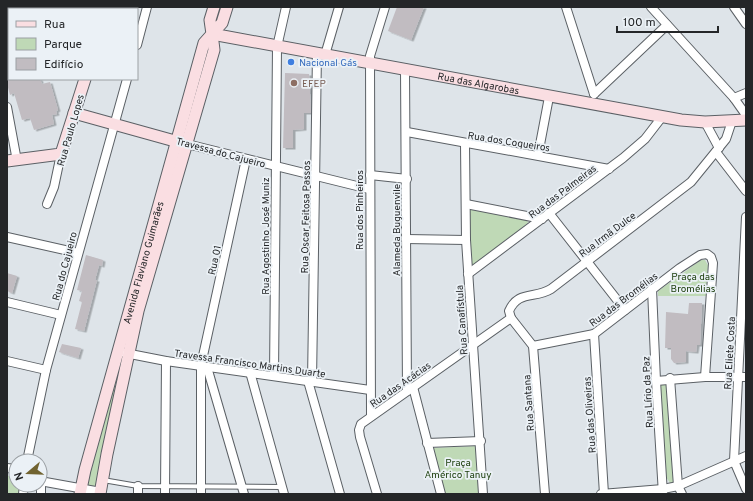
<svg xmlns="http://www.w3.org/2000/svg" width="753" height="501" font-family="Overpass,sans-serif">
	<defs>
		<filter id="shadow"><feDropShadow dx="2.5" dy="1.5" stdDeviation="0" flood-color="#0004"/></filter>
	</defs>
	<rect width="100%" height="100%" fill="#dee4e9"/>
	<g fill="#bfd9b6">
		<polygon points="469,209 527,219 528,223 473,266 470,264"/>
		<polygon points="701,260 705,260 708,265 706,296 658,296 658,291"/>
		<polygon points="119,357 124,357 99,485 90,487 86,484"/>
		<polygon points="662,383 667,383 674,482 670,483 666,477 660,385"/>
		<polygon points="477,446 480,494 445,494 431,448"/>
		<polygon points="7,476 16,476 16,485 21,485 20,494 7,494"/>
	</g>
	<g fill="#c1bcc1" filter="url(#shadow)">
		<polygon points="397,7 424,7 411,40 388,31"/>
		<polygon points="285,73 309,74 311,113 304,113 304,129 293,130 293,148 283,148"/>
		<polygon points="10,79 40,79 42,84 50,82 58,110 56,111 57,114 52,115 54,124 34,130 30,118 22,120 14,93 10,95 7,84 7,81"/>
		<polygon points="86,255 103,260 102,266 99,265 95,280 97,280 84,331 75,329 82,302 79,301 82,291 77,290"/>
		<polygon points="7,273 17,276 12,293 7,291"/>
		<polygon points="689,303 702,303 700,345 697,345 696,352 686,351 686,362 674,363 671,359 671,348 665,348 666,312 688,314"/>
		<polygon points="62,344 81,348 78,358 59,352"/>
	</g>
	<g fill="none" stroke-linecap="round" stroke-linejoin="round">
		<defs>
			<polyline id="lane" points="103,480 138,486 282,487"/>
			<g id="street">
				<polyline points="566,7 594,94"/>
				<polyline points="651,7 734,98 746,115"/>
				<polyline points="734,7 746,24"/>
				<polyline points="67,9 67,7"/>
				<polyline points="137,45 147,7"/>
				<polyline points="325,55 339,7"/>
				<polyline points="405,69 407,391"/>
				<polyline points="594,94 667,25"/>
				<polyline points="734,98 746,93"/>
				<polyline points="7,107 17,161"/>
				<polyline points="705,122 719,148"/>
				<polyline points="407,132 609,169"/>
				<polyline points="187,144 369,189"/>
				<polyline points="465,144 466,240 483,494"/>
				<polyline points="716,152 746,191"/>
				<polyline points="538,155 549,97"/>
				<polyline points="370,175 407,179"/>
				<polyline points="47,204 54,187 61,154"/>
				<polyline points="466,204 542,219"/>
				<polyline points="549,213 625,310"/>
				<polyline points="746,217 734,461 746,489"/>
				<polyline points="7,237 78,253"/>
				<polyline points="406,239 466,240"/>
				<polyline points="468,274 623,158 645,139 662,117"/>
				<polyline points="652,289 656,381 663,494"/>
				<polyline points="7,302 61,315"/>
				<polyline points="594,334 604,494"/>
				<polyline points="533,346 594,334 680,268 700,255 707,254 711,257 713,263 705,377"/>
				<polyline points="125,353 166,361 370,390"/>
				<polyline points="7,361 46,370"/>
				<polyline points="207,367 244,494"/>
				<polyline points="250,372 284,494"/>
				<polyline points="274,376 277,47 286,7"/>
				<polyline points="670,378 678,486 682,494"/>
				<polyline points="308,381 340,494"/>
				<polyline points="312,381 317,53"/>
				<polyline points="656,381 705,377 746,377"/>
				<polyline points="413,387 441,494"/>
				<polyline points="371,416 370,56 385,7"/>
				<polyline points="427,443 481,441"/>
				<polyline points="27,461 46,370 127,79"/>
				<polyline points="7,468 16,469"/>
				<polyline points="40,481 101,492"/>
				<polyline points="23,494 24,485"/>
				<polyline points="41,494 41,481"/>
				<polyline points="138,494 138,486"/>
				<polyline points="165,494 166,361"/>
				<polyline points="201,494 201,365 246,159"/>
				<polyline points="377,494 360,437 359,430 361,424 511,318"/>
				<path d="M545,494L533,346L511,318L509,311C518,290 535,299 551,289L691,182L726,139L732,121"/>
				<polyline points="601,494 663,489 678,486 746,456"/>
			</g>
			<g id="secondary">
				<polyline points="107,9 108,7"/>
				<path id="s1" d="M212,34L681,120L705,122L746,120"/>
				<polyline points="7,41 9,40"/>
				<polyline points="74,113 182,143"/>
				<polyline points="7,161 61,154 85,79"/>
				<path id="s2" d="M80,494L85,470L204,43L212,34L210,20L214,7"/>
				<polyline points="100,494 107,454 138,311 214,50 212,34 222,23 227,7"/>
			</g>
		</defs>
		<use href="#lane" stroke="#5b6065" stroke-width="6"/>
		<use href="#street" stroke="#5b6065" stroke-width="10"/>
		<use href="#secondary" stroke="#5b6065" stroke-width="13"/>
		<use href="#lane" stroke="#fff" stroke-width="4"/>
		<use href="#street" stroke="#fff" stroke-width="8"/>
		<use href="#secondary" stroke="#fadee2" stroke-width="11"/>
	</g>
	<circle fill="#3f7fe0" stroke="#ebf1f6" stroke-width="1.5" cx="291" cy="62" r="4"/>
	<circle fill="#8d6e63" stroke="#ebf1f6" stroke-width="1.5" cx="294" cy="83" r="4"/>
	<g text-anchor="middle" stroke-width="3.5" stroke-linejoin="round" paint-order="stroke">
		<g font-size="10" fill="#366cbe" stroke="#ebf1f6" text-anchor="start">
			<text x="299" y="66">Nacional Gás</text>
		</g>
		<g font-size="10" fill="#785e54" stroke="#ebf1f6" text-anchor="start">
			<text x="302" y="87">EFEP</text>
		</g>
		<g font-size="10" fill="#242628" stroke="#ebf1f6">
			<text dy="4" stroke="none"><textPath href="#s1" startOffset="271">Rua das Algarobas</textPath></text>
			<text transform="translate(70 130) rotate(-74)" y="4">Rua Paulo Lopes</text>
			<text transform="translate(509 141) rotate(9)" y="4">Rua dos Coqueiros</text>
			<text transform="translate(221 152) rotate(15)" y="4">Travessa do Cajueiro</text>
			<text transform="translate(562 191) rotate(-37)" y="4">Rua das Palmeiras</text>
			<text transform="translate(359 210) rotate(-90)" y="4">Rua dos Pinheiros</text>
			<text transform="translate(305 217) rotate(-89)" y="4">Rua Oscar Feitosa Passos</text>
			<text transform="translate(396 230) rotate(-90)" y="4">Alameda Buguenvile</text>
			<text transform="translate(607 234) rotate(-37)" y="4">Rua Irmã Dulce</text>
			<text transform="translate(265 236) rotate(-90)" y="4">Rua Agostinho José Muniz</text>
			<text transform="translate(214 260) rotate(-78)" y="4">Rua 01</text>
			<text dy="4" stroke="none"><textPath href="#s2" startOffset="240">Avenida Flaviano Guimarães</textPath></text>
			<text transform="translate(64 266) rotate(-75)" y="4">Rua do Cajueiro</text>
			<text transform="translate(623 299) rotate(-37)" y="4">Rua das Bromélias</text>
			<text transform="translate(461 320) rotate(-94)" y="4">Rua Canafístula</text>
			<text transform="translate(729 353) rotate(-87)" y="4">Rua Eliete Costa</text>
			<text transform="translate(250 363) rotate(8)" y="4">Travessa Francisco Martins Duarte</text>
			<text transform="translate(400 384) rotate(-35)" y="4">Rua das Acácias</text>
			<text transform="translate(647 392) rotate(-93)" y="4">Rua Lírio da Paz</text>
			<text transform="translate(528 403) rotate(-94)" y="4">Rua Santana</text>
			<text transform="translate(589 415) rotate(-94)" y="4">Rua das Oliveiras</text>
		</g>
		<g font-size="10" fill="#183b08" stroke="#ebf1f6">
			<text x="693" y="280">Praça das<tspan x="693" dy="12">Bromélias</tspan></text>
			<text x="458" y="466">Praça<tspan x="458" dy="12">Américo Tanuy</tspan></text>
		</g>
	</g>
	<rect width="753" height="501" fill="none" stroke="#242628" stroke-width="16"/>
	<rect x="8" y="8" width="130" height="72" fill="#ebf1f6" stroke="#9ba0a4"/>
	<rect x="16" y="21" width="20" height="6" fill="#fadee2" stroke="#9ba0a4"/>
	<text x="44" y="28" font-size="12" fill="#242628">Rua</text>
	<rect x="16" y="38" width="20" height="12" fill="#bfd9b6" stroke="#9ba0a4"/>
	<text x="44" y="48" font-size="12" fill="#242628">Parque</text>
	<rect x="16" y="58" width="20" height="12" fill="#c1bcc1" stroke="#9ba0a4"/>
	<text x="44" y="68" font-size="12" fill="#242628">Edifício</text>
	<g transform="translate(28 473) rotate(251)"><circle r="19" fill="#ebf1f6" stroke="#9ba0a4"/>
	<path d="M0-3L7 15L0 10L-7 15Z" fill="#716330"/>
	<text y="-6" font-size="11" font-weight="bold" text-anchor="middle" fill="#242628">N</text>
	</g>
	<path d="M617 26v6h101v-6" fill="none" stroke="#242628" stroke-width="2"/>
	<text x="623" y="26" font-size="12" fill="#242628" stroke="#ebf1f6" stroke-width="3" paint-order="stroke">100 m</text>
</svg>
